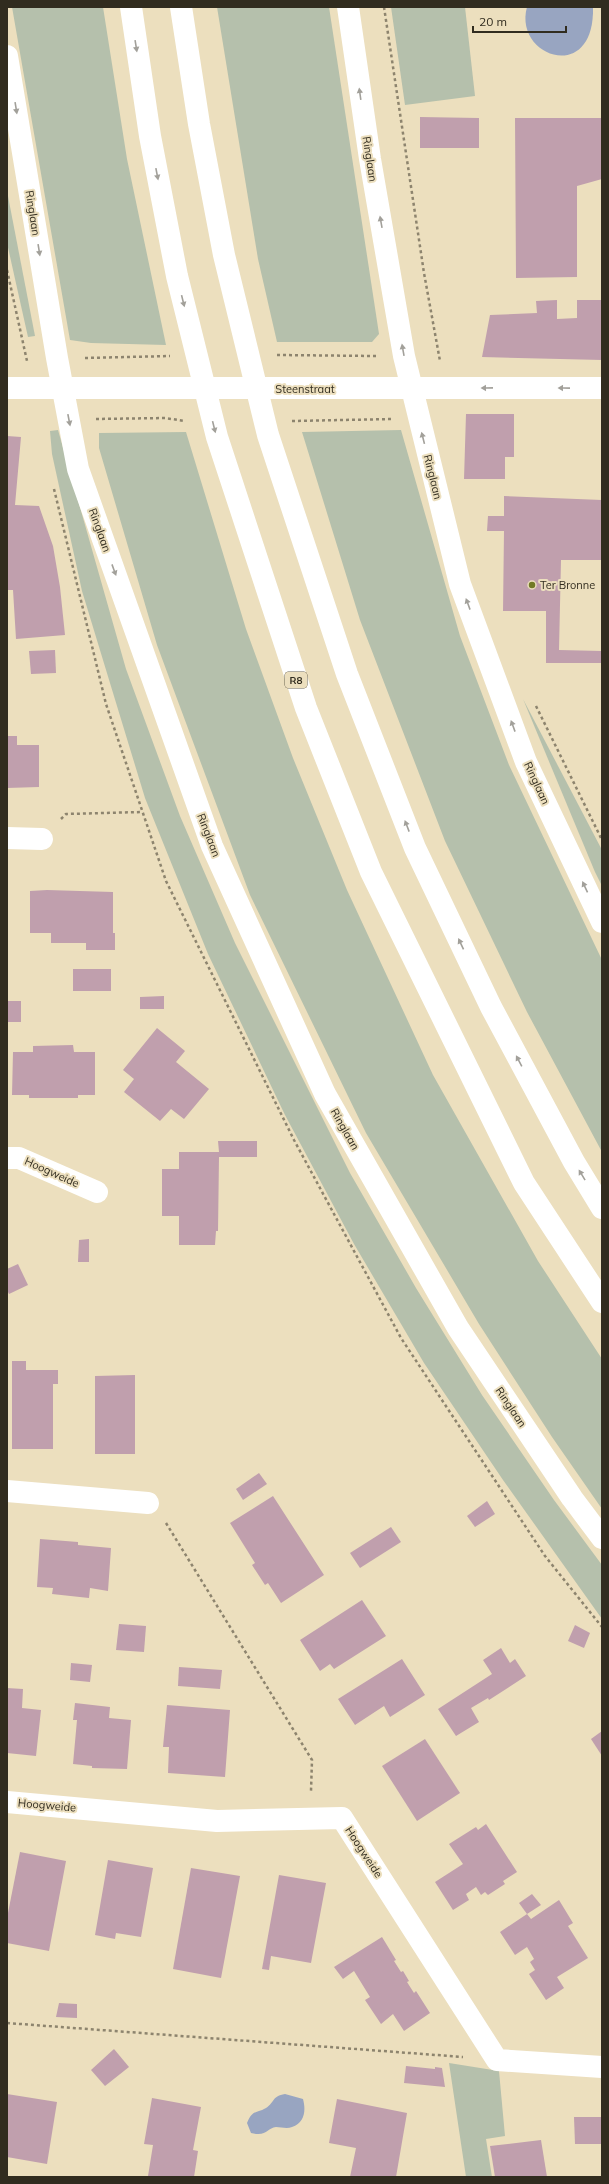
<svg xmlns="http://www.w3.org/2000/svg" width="609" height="2184" font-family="Mulish,sans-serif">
	<rect width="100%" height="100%" fill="#ecdfbe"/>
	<g fill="#b5c0ac">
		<polygon points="12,7 103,7 127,159 166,345 91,343 70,340"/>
		<polygon points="217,7 329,7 379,334 372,342 277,342 258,259"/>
		<polygon points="391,7 465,7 475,96 405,105"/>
		<polygon points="7,191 35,336 28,337 7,243"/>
		<polygon points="58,430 126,669 180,816 235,943 350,1173 416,1288 482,1395 554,1500 602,1565 602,1619 503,1480 424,1363 354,1244 285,1115 208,954 145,798 82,591 52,454 50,431"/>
		<polygon points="401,430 460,636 509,765 602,960 602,1152 527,1012 445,841 360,620 302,432"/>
		<polygon points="186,432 246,629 293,758 347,890 433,1075 538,1261 602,1359 602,1509 552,1437 479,1324 366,1133 250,895 157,645 99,448 99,433"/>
		<polygon points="523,699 602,850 602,886 595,872"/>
		<polygon points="449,2063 499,2071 505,2136 486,2139 492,2177 466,2177"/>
	</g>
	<g fill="#98a5c1">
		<path d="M527,7H593C595,85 513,57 527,7Z"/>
		<path d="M285,2094L303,2099C306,2110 305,2123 292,2127C287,2129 281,2127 276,2127C267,2128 267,2137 251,2133L247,2123C253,2109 256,2114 266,2108C275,2102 272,2096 285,2094Z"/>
	</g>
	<g fill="#c09fad">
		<polygon points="420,117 479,118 479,148 420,148"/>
		<polygon points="515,118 602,118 602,179 577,186 577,277 516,278"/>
		<polygon points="557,300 557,319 577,318 577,300 602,300 602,360 482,357 490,315 537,313 536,301"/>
		<polygon points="466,414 514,414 514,457 505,457 505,479 464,479"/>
		<polygon points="7,436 21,437 15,505 39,506 53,546 60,587 65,635 16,639 13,590 7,590"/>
		<polygon points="504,496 602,500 602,560 561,560 559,650 602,651 602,663 546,663 546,611 503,611 504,531 487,531 488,516 504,516"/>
		<polygon points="55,650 56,673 31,674 29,651"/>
		<polygon points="7,736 17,736 17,745 39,745 39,787 7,788"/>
		<polygon points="47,890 113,892 113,933 115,933 115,950 86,950 86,943 51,943 51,933 30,933 30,891"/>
		<rect x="73" y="969" width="38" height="22"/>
		<polygon points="164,996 164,1009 140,1009 140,997"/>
		<rect x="7" y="1001" width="14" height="21"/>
		<polygon points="157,1028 185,1051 176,1062 209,1089 184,1119 171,1109 160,1121 124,1092 134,1079 123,1070"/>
		<polygon points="73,1045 74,1052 95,1052 95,1095 78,1095 78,1098 29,1098 29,1095 12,1095 13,1052 33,1052 33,1046"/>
		<polygon points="218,1141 257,1141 257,1157 219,1157 218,1231 216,1231 215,1245 179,1245 179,1216 162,1216 162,1169 179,1169 179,1152 219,1152"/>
		<polygon points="89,1239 89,1262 78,1262 79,1240"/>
		<polygon points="18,1264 28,1285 9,1294 7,1290 7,1269"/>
		<polygon points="12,1361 26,1361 26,1370 58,1370 58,1384 53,1384 53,1449 12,1449"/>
		<polygon points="135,1375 135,1454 95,1454 95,1376"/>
		<polygon points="259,1473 267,1484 243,1500 236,1489"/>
		<polygon points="273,1496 324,1575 281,1603 268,1583 265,1585 252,1565 255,1563 230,1523"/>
		<polygon points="487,1501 495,1514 475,1527 467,1516"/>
		<polygon points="391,1527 401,1542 360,1568 350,1553"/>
		<polygon points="40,1539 78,1542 78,1545 111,1548 108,1591 90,1588 89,1598 52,1594 53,1588 37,1587"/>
		<polygon points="362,1600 386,1636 334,1669 330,1664 320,1671 300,1640"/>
		<polygon points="119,1624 146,1626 144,1652 116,1650"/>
		<polygon points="575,1625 590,1633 584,1648 568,1641"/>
		<polygon points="501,1648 510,1663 515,1659 526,1676 489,1700 488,1698 471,1708 479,1722 456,1736 438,1709 492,1674 483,1660"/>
		<polygon points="402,1659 425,1695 390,1717 384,1706 355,1725 338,1699"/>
		<polygon points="71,1663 92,1665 90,1682 70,1680"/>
		<polygon points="179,1667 222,1670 220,1689 178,1686"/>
		<polygon points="7,1688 23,1689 22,1708 41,1710 36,1756 7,1753"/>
		<polygon points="75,1703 110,1707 109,1718 131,1720 127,1769 92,1768 92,1766 73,1764 77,1720 73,1720"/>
		<polygon points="167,1705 230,1710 225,1777 168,1773 169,1747 163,1747"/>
		<polygon points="602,1731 602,1756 591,1739"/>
		<polygon points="425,1739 460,1793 417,1821 382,1766"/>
		<polygon points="486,1824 517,1872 503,1881 505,1884 488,1895 485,1892 481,1895 476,1887 466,1894 469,1900 453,1910 435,1882 463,1864 449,1844 476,1827 478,1830"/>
		<polygon points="20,1852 66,1861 49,1951 7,1943 7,1918"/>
		<polygon points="108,1860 153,1868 141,1937 116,1933 115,1939 95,1935"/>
		<polygon points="191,1868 240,1876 221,1978 173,1969"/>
		<polygon points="279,1875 326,1883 311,1963 271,1956 269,1970 262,1969"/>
		<polygon points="532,1894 541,1905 527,1914 519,1903"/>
		<polygon points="559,1900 573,1923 568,1926 588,1958 557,1977 564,1988 546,2000 529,1974 535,1970 530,1962 534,1959 527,1947 515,1955 500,1932 527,1914 531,1919"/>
		<polygon points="382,1937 396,1960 394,1961 401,1972 403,1971 409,1981 407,1982 414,1993 416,1991 430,2013 404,2031 393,2014 381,2024 365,2000 370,1997 354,1971 343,1979 334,1967"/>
		<polygon points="59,2003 77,2004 77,2018 56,2017"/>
		<polygon points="114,2049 129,2067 105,2086 91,2070"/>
		<polygon points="406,2066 435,2069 435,2067 442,2068 445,2087 404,2083"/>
		<polygon points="7,2094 57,2102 47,2164 7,2157"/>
		<polygon points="152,2098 201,2107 193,2150 198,2151 194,2177 148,2176 153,2145 144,2144"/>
		<polygon points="337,2099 407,2113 396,2177 350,2177 356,2148 329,2143"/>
		<polygon points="574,2117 602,2117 602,2144 575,2144"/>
		<polygon points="541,2140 547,2177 495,2177 490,2146"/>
	</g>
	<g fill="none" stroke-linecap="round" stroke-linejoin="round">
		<g stroke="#8d846e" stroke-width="2.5" stroke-dasharray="3 3" stroke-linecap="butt">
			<polyline points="384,7 424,273 440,361"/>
			<polyline points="7,270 27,361"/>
			<polyline points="277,355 376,356"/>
			<polyline points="85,358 170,356"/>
			<polyline points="96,419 165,418 185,421"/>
			<polyline points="292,421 393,419"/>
			<polyline points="54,489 106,704 166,881 294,1140 401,1338 545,1556 602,1627"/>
			<polyline points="536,706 602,840"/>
			<polyline points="61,819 66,814 142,812"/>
			<polyline points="166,1523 312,1760 311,1791"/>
			<polyline points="7,2023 463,2057"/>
		</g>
		<g stroke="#fff" stroke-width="22">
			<polyline points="7,388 602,388"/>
			<polyline points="7,838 42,839"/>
			<polyline points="7,1158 19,1158 97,1192"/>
			<polyline points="7,1491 148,1503"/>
			<polyline points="7,1802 217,1821 342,1818 497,2060 602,2067"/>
		</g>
		<g stroke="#fff" stroke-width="22">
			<polyline points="348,7 370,159 404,356 460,584 526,762 602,922"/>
			<polyline points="7,56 57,358 78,469 212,846 325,1094 458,1328 572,1498 602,1538"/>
		</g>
		<g stroke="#fff" stroke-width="22">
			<polyline points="131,7 150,136 177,276 217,437 306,708 371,872 524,1183 602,1302"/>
			<polyline points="181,7 199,124 224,255 268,435 347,674 415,848 491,1007 574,1162 602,1208"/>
		</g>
	</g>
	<defs><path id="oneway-solid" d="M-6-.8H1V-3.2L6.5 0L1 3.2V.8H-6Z"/></defs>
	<g fill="#a2a09a">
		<use href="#oneway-solid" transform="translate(136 46) rotate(81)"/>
		<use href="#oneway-solid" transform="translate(360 94) rotate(-98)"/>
		<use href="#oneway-solid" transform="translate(16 108) rotate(81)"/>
		<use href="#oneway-solid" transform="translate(157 174) rotate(79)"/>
		<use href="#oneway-solid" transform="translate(381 222) rotate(-100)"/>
		<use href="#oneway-solid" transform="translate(39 250) rotate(81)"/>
		<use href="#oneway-solid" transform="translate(183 301) rotate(76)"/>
		<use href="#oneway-solid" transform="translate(403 350) rotate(-100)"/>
		<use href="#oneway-solid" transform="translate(487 388) rotate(179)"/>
		<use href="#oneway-solid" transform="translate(564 388) rotate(-179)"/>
		<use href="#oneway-solid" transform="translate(69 420) rotate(79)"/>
		<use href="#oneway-solid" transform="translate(214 427) rotate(76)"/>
		<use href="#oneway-solid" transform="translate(423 438) rotate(-104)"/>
		<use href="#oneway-solid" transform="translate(114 570) rotate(70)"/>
		<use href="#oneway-solid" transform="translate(468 604) rotate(-110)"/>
		<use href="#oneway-solid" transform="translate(513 726) rotate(-110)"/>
		<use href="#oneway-solid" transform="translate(407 826) rotate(-111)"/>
		<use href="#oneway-solid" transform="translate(585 887) rotate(-115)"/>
		<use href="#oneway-solid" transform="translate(461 944) rotate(-115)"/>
		<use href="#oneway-solid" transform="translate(519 1061) rotate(-118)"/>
		<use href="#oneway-solid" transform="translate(582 1175) rotate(-121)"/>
	</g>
	<circle fill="#727a25" stroke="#ecdfbe" stroke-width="1.5" cx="532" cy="585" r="4"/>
	<g text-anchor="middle" stroke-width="4" stroke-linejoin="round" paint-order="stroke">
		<rect fill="#ecdfbe" stroke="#69624f" stroke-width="1" x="285" y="672" width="22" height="16" rx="3"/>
		<g font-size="10" font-weight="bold" fill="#312c1f">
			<text x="296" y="684">R8</text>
		</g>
		<g font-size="11" fill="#312c1f" stroke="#ecdfbe">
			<text transform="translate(370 159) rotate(81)" y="4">Ringlaan</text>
			<text transform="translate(33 213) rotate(81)" y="4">Ringlaan</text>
			<text x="305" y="393">Steenstraat</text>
			<text transform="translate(433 477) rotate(76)" y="4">Ringlaan</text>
			<text transform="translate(100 530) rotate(70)" y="4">Ringlaan</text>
			<text transform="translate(537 783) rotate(65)" y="4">Ringlaan</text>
			<text transform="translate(209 835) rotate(69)" y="4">Ringlaan</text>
			<text transform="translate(345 1129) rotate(60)" y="4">Ringlaan</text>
			<text transform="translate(52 1172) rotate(24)" y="4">Hoogweide</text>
			<text transform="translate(511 1407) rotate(56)" y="4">Ringlaan</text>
			<text transform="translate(47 1805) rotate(5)" y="4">Hoogweide</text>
			<text transform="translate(364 1852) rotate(57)" y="4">Hoogweide</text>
		</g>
		<g font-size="11" fill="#312c1f" stroke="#ecdfbe" text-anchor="start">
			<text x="540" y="589">Ter Bronne</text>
		</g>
	</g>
	<rect width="609" height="2184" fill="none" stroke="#312c1f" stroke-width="16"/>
	<path d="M473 26v6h93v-6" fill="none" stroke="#312c1f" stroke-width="2"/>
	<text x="479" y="26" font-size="12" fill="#312c1f" stroke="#ecdfbe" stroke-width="3" paint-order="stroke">20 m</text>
</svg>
